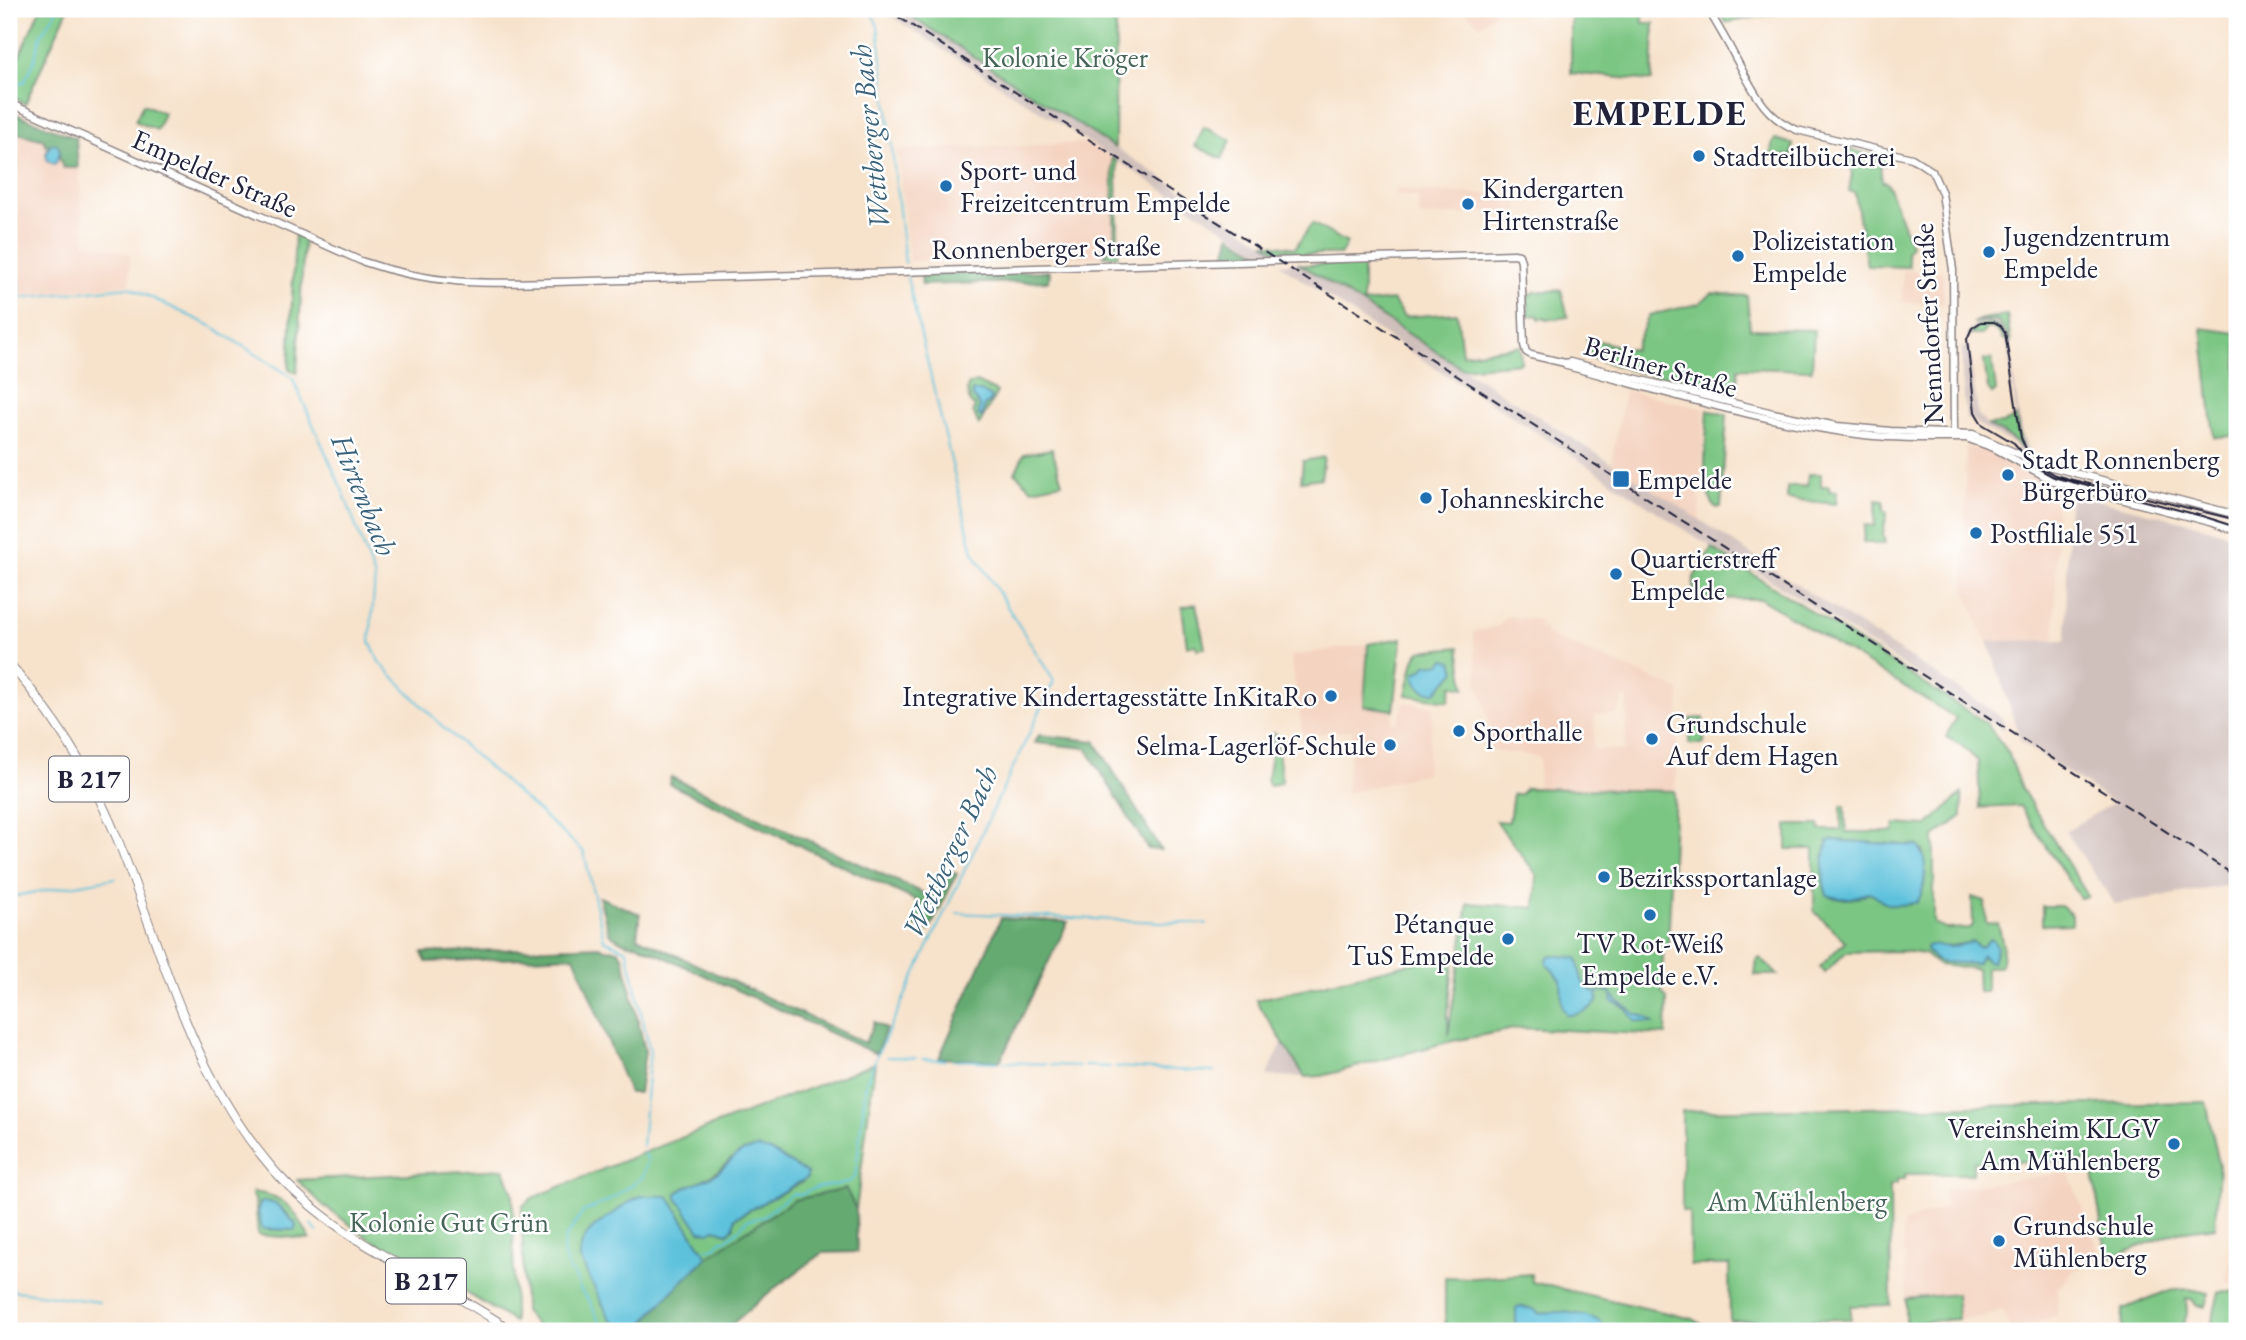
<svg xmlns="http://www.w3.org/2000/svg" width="2246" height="1340" font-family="'EB Garamond',serif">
	<rect width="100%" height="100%" fill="#fff"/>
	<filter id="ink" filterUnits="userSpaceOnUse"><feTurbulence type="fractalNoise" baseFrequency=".0143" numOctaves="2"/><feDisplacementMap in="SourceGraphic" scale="14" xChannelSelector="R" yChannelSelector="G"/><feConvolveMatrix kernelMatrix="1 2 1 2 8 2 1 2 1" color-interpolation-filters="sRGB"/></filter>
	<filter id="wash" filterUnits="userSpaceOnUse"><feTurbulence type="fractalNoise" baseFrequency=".00686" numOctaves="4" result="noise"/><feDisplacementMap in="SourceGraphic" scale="28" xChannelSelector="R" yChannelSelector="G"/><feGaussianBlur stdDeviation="1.57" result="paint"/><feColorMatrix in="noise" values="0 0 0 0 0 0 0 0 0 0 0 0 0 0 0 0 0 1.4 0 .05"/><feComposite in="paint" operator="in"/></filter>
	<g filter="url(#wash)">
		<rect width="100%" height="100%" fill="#f7e2cb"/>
		<g fill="#f4d3c0" fill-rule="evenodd">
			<polygon points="1463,9 1498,9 1480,26"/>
			<polygon points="9,110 76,137 85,243 130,253 130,284 20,296 9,208"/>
			<polygon points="1087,143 1112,158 1115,240 1104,256 909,261 897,150"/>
			<polygon points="1398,189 1418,192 1518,195 1518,213 1500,214 1499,211 1419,217 1418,197 1395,194"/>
			<polygon points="1903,270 1943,271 1944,304 1902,302"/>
			<polygon points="1625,390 1704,409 1699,519 1611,463"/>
			<polygon points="1966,446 1989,452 2057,488 2055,640 1988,641 1982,633 1964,586"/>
			<path d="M1507,616L1539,620V628H1545V634L1680,690L1675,791L1538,789L1540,757L1488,750L1490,724L1478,684L1473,632L1499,626ZM1623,698H1627L1625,750H1593L1595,714L1617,715Z"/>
			<polygon points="1368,644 1364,706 1394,710 1392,723 1397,724 1405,702 1434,707 1426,773 1345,794 1353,730 1303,736 1291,656"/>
			<polygon points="2237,1135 2237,1213 2231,1212 2233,1155 2229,1136"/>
			<polygon points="2068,1172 2102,1259 2076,1269 2058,1288 2057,1315 2016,1331 2011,1331 2002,1310 1983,1317 1958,1319 1955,1294 1906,1299 1903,1223 1946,1207 1944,1190"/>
			<polygon points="2232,1218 2237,1219 2237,1283 2225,1283 2230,1260"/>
		</g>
		<g fill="#d0c0bc">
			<polygon points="880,9 900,9 1281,254 1263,254"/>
			<polygon points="1298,263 1699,519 1777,572 2002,717 2005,731 1772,581 1697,538 1518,420 1401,346 1279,264"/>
			<polygon points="1991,320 1998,322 2008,332 2021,431 2030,455 2038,465 2056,474 2070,478 2068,483 2054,478 2031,465 2012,443 1978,425 1973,419 1966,418 1962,374 1962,347 1969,347 1978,415 1988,426 2006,435 2021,446 2018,433 2008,349 2004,334 1992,324 1984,324 1970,337 1965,336 1977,322"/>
			<polygon points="2076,495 2202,526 2226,534 2237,541 2237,884 2115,904 2065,831 2114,803 2021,742 1988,641 2066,640 2068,517 2070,496"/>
			<polygon points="1283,1041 1305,1077 1267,1076"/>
		</g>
		<g fill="#7cc683" stroke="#4f745f" stroke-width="2" fill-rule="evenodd">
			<polygon points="40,9 68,9 25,104 9,94 9,79"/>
			<polygon points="900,9 1116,9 1115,148"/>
			<polygon points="1571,9 1643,9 1643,23 1654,23 1652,81 1571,73"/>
			<polygon points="1735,9 1780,9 1783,12 1726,23 1722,17"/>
			<polygon points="143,104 164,113 157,130 135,121"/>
			<polygon points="1204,127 1231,140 1222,159 1195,146"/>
			<polygon points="1775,139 1793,144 1792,156 1771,155 1772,145"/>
			<path d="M1848,149L1888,159L1889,163L1880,167C1882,173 1880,176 1883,182L1885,181L1888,185L1911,245L1907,251L1909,267L1867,266L1855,193L1849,191L1852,173Z"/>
			<polygon points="1112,158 1117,161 1118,256 1104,256 1115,240"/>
			<polygon points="1312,223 1347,243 1341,254 1281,254 1264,243 1295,248"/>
			<polygon points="295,232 304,237 297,373 289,369"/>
			<polygon points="1298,263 1304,265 1363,263 1363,303 1393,300 1404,317 1457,313 1462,354 1520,346 1521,363 1462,368"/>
			<polygon points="1561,290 1568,317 1546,320 1545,318 1539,319 1539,316 1528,315 1528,297 1534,292"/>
			<polygon points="1712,293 1747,296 1750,329 1814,330 1812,370 1738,368 1737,392 1732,394 1629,370 1590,357 1587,338 1634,350 1649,315 1698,304"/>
			<path d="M2007,315L2011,343C2000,321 2000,317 1973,323L1983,319Z"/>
			<path d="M1989,324L1999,328L2006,340H2002C2000,332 1994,328 1986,328L1982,335H1970L1976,327Z"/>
			<polygon points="2202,328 2237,333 2237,436 2214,437"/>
			<polygon points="1992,359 1996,391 1992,394 1988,389 1984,360"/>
			<polygon points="976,382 997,392 979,425 973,412 975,406 970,403 967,390 968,385"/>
			<path d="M1708,410L1727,415L1721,507L1717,508C1698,494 1707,434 1708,410Z"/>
			<polygon points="2016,417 2021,447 2006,435 1988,426 1988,425 2003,424"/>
			<polygon points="1052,449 1062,483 1032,489 1015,473 1024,454"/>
			<polygon points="1324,457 1321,478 1301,481 1303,461"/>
			<polygon points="1808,474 1821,474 1821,486 1829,486 1829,491 1837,491 1836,504 1787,499 1787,486 1807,486"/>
			<polygon points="1877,499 1884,500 1884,510 1887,512 1883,534 1885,544 1873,544 1873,542 1863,542 1865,525 1874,526"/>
			<polygon points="1712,548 1986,723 2008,752 2022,789 2088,896 2080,898 2020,806 1980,808 1978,761 1961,745 1946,737 1956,718 1761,599 1693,598 1694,577"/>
			<polygon points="1196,604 1205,648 1197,649 1196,645 1187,646 1182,607"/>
			<polygon points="1402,638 1394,710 1364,706 1368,644"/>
			<polygon points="1459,647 1465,688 1452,685 1449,701 1406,695 1414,660 1420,651"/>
			<polygon points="1704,718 1704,744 1689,744 1690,719"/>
			<polygon points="1274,733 1276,734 1282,782 1270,786 1267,781"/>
			<polygon points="1525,788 1675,791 1668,949 1663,949 1662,993 1667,998 1666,1035 1519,1028 1448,1042 1322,1076 1305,1077 1256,1000 1454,953 1448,1014 1448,1036 1468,903 1535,908 1537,875 1496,821 1509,822 1513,794 1521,794"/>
			<path d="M1962,793V816L1934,837V923L1947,929L1970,928L1973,925L1972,897L1985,901L1986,923L1998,924C2002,937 2005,955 2000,967H1986V992H1978L1977,969L1938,965L1924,954L1902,951L1846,952L1825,973L1820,967L1845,941L1814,911V849H1787V825H1819L1820,830H1841V806H1845L1846,832H1894L1895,824L1927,826ZM1832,840L1918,846L1923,851L1924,886L1911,904C1903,905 1893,906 1885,903C1879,900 1876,895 1869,892C1854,900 1843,901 1827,895C1820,879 1825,858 1828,841ZM1973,942L1978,947L1983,946L1987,960L1981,955L1977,964L1940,962L1943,947Z"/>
			<polygon points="2042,906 2061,906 2072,915 2072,924 2042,925"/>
			<polygon points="1757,958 1760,958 1778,975 1755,975"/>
			<path d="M875,1063L856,1210L846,1190L794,1200L707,1257L668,1196L637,1197L633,1199L609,1317L623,1331H541L524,1311L522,1207L532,1198L660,1146ZM731,1159L802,1182L735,1218L733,1228L728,1233L715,1229L679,1191C698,1182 717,1175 731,1159Z"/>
			<polygon points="2206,1102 2219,1164 2215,1227 2178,1232 2107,1259 2091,1161 1973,1162 1973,1174 1905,1174 1905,1179 1897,1179 1897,1184 1890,1185 1891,1305 1851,1306 1851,1319 1730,1321 1729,1265 1690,1265 1689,1212 1682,1211 1682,1111"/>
			<polygon points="504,1169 513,1194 514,1322 434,1273 373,1241 324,1206 297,1180"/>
			<path d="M253,1192C286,1195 296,1211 310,1239L258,1235L255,1199L252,1196ZM266,1201C278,1203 291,1216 296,1227L294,1230L262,1229L258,1212L260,1203Z"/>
			<polygon points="1531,1274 1532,1282 1693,1319 1713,1331 1445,1331 1445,1277 1473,1278"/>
			<polygon points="2189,1289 2209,1293 2205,1307 2196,1305 2192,1299 2186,1299 2187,1313 2182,1331 2122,1331 2123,1309 2167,1291"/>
			<polygon points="2219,1291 2237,1292 2237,1331 2210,1331"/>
			<polygon points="1956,1294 1958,1319 1906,1324 1906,1299"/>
		</g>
		<g fill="#65ab71" stroke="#446656" stroke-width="2">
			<polygon points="9,111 76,138 78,168 63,168 59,157 60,151 51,144 46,146 44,140 14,132 17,169 9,169"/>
			<polygon points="1230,235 1262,255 1225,257"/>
			<polygon points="1050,271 1049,281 922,285 921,274"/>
			<polygon points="1039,735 1095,741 1161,850 1148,849 1086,748 1035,743"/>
			<polygon points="671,777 932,897 947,869 957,874 929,931 912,925 921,903 669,784"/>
			<path d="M599,897L640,914L637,937L865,1043L874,1022L886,1029L876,1054L636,944C628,946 616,939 609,933Z"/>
			<polygon points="1001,918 1068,922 1000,1061 939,1058"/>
			<polygon points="600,946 605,949 618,950 623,957 645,1051 639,1093 629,1093 574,956 426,962 422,953"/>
			<polygon points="846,1189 856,1210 857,1252 823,1253 772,1290 724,1331 636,1331 672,1291 707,1257 794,1200"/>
		</g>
		<g fill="#5dc1db" stroke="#40728b" stroke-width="2">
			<polygon points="51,144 57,144 60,151 56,163 53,164 47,160 46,152"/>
			<polygon points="972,391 981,391 991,397 989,403 985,405 982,417 978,415 980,406 973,397"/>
			<path d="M1445,659L1452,661L1456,671C1450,679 1443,684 1436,692C1425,693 1413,686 1415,673L1422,670L1426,665L1441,663Z"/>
			<path d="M1832,840L1918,846C1929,858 1926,889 1917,902C1908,905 1892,907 1883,902C1877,899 1876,894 1869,892C1854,899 1843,901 1827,895C1821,880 1823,857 1828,841Z"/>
			<polygon points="1990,939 1994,941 1997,948 1993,962 1988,961 1982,955 1977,964 1940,962 1935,960 1926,950 1926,947 1929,945 1951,947 1973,942 1978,947 1983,946"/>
			<path d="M1551,955L1577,958C1582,974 1577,981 1594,992L1609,991L1618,1001L1636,1014L1646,1017L1653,1023L1635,1021C1628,1010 1625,1006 1613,1002L1611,994L1606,991L1598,992L1597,1002C1590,1010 1577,1016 1567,1015L1562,1007L1561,980L1547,964V959Z"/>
			<path d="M758,1148L770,1151L807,1173V1178L735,1218L733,1228L728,1233L715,1229L710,1232L700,1231L677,1198V1193C686,1185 700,1182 712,1176C731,1165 732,1151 758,1148Z"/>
			<path d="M642,1196H668L707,1257L672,1291L636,1331H623L609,1317L580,1259C578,1236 597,1224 614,1213C623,1206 632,1199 642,1196Z"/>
			<polygon points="264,1201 276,1204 295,1223 296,1227 294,1230 262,1229 258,1211 260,1204"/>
			<path d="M1519,1306L1533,1309L1540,1314C1557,1310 1601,1312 1607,1331H1516V1308Z"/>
		</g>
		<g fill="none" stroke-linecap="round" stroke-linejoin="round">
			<g stroke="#5dc1db" stroke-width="2">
				<polyline points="870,9 878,26 905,263"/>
				<polyline points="9,83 24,82 33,65 41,35 55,14 56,9"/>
				<polyline points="9,179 20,298 129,287 211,326 292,377 344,494 375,578 370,641 379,662 444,728 584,852 604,940 627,950 650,1051 642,1147"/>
				<polyline points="9,897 115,878"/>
				<polyline points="956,913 1207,924"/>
				<polyline points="887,1057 916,1058"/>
				<polyline points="922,1059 945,1060"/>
				<polyline points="952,1060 998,1062"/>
				<polyline points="1004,1062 1046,1064"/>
				<polyline points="1051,1065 1079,1066"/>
				<polyline points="1084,1066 1110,1067"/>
				<polyline points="1116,1067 1214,1072"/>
				<polyline points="311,1224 317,1232"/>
				<path d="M703,1250L715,1247L722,1240H726C734,1232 739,1232 747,1220L762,1217L792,1194H804L808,1190C812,1190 816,1188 820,1187C833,1183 844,1188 855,1177L866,1083L878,1053L1054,681L973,552L907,277"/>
				<polyline points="9,1290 99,1302"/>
				<polyline points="606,1331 601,1326 590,1302 581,1291 576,1278 567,1266 563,1252 565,1239 583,1212 606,1202 642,1178 648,1160 644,1153"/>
			</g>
		</g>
	</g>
	<g filter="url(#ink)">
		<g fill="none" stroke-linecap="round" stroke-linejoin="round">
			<defs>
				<g id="tertiary">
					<path d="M1708,9C1717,25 1727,41 1735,57C1752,87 1763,117 1797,130L1912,158L1932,171L1942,193L1953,270L1954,436"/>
					<path d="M9,103L361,261C431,285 483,284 555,282L1514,254L1519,255L1521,261L1524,345L1526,352L1531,355L1565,363L1567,366C1664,392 1765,423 1864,435C1898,439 1932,438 1966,438L1994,448L2055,482L2213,523L2237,531"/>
					<polyline points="1565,363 1570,362 1773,413 1837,426 1891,431 1973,434 2044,465 2237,515"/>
				</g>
				<path id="primary" d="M9,663C55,716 93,777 119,843C164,955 191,1074 272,1168C337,1243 432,1276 512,1331"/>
			</defs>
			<use href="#tertiary" stroke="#8c8283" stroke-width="9"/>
			<use href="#primary" stroke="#8c8283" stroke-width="10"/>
			<use href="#tertiary" stroke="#fff" stroke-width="6"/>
			<use href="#primary" stroke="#fff" stroke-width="8"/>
			<polyline stroke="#22223b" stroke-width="2" points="2237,520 2069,479 2055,475 2039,466 2029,455 2021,438 2005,332 2001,326 1994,322 1981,322 1972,328 1967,339 1975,412 1982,424 2014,443 2034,466 2054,477 2202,516 2237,527"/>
			<polyline stroke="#22223b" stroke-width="2" stroke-dasharray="10 5" stroke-linecap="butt" points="886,9 2237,877"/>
		</g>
	</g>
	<g fill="#1f6fb2" stroke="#fff" stroke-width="2.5">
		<circle cx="1699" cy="156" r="7"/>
		<circle cx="946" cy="186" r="7"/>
		<circle cx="1468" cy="204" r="7"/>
		<circle cx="1989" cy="252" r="7"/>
		<circle cx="1738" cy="256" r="7"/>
		<circle cx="2008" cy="475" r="7"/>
		<rect x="1612" y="470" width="18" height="18" rx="3.5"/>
		<circle cx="1426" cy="498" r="7"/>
		<circle cx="1976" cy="533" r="7"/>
		<circle cx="1616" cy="574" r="7"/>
		<circle cx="1331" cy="696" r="7"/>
		<circle cx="1459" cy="731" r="7"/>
		<circle cx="1652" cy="739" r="7"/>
		<circle cx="1390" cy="745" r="7"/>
		<circle cx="1604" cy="877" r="7"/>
		<circle cx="1650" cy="915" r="7"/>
		<circle cx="1508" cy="939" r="7"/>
		<circle cx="2174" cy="1144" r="7"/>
		<circle cx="1999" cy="1241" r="7"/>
	</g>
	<g text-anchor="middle" stroke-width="5" stroke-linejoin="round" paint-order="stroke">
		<g fill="#fff" stroke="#646476" stroke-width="2">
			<rect x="49" y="756.5" width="80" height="45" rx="5"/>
			<rect x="386" y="1258.5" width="80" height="45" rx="5"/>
		</g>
		<g font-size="26" font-weight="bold" fill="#22223b">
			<text x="89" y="788">B 217</text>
			<text x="426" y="1290">B 217</text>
		</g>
		<g font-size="28" fill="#466458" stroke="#fff">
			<text x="1065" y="67">Kolonie Kröger</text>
			<text x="1797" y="1211">Am Mühlenberg</text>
			<text x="449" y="1232">Kolonie Gut Grün</text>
		</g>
		<g font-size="28" fill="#22223b" stroke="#fff" text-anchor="start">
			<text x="1713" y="166">Stadtteilbücherei</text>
			<text x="960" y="180">Sport- und<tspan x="960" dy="32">Freizeitcentrum Empelde</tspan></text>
			<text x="1482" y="198">Kindergarten<tspan x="1482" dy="32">Hirtenstraße</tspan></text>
			<text x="2003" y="246">Jugendzentrum<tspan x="2003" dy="32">Empelde</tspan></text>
			<text x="1752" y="250">Polizeistation<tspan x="1752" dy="32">Empelde</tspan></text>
			<text x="2022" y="469">Stadt Ronnenberg<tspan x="2022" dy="32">Bürgerbüro</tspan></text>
			<text x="1637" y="489">Empelde</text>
			<text x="1440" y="508">Johanneskirche</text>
			<text x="1990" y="543">Postfiliale 551</text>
			<text x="1630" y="568">Quartierstreff<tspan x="1630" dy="32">Empelde</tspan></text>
			<text x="1317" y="706" text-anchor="end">Integrative Kindertagesstätte InKitaRo</text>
			<text x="1666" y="733">Grundschule<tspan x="1666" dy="32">Auf dem Hagen</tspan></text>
			<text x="1473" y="741">Sporthalle</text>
			<text x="1376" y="755" text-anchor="end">Selma-Lagerlöf-Schule</text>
			<text x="1618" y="887">Bezirkssportanlage</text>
			<text x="1494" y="933" text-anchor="end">Pétanque<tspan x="1494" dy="32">TuS Empelde</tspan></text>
			<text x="1650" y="953" text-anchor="middle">TV Rot-Weiß<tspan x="1650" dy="32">Empelde e.V.</tspan></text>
			<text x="2160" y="1138" text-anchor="end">Vereinsheim KLGV<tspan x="2160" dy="32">Am Mühlenberg</tspan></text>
			<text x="2013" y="1235">Grundschule<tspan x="2013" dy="32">Mühlenberg</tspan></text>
		</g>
		<g font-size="28" fill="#22223b" stroke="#fff">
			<text transform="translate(215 173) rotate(24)" y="10">Empelder Straße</text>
			<text transform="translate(1046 247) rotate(-1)" y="10">Ronnenberger Straße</text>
			<text transform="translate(1928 324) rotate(-93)" y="10">Nenndorfer Straße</text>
			<text transform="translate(1661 366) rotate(16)" y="10">Berliner Straße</text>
		</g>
		<g font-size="30" font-style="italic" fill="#3a627b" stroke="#fff">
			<text transform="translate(870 137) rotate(-96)" y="10">Wettberger Bach</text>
			<text transform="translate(364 495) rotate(68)" y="10">Hirtenbach</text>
			<text transform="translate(950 852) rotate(-65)" y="10">Wettberger Bach</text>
		</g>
		<g font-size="35" font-weight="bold" letter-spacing="2" fill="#22223b" stroke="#fff">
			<text x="1660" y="125">EMPELDE</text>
		</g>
	</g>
	<rect width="2246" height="1340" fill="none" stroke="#fff" stroke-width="35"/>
</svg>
